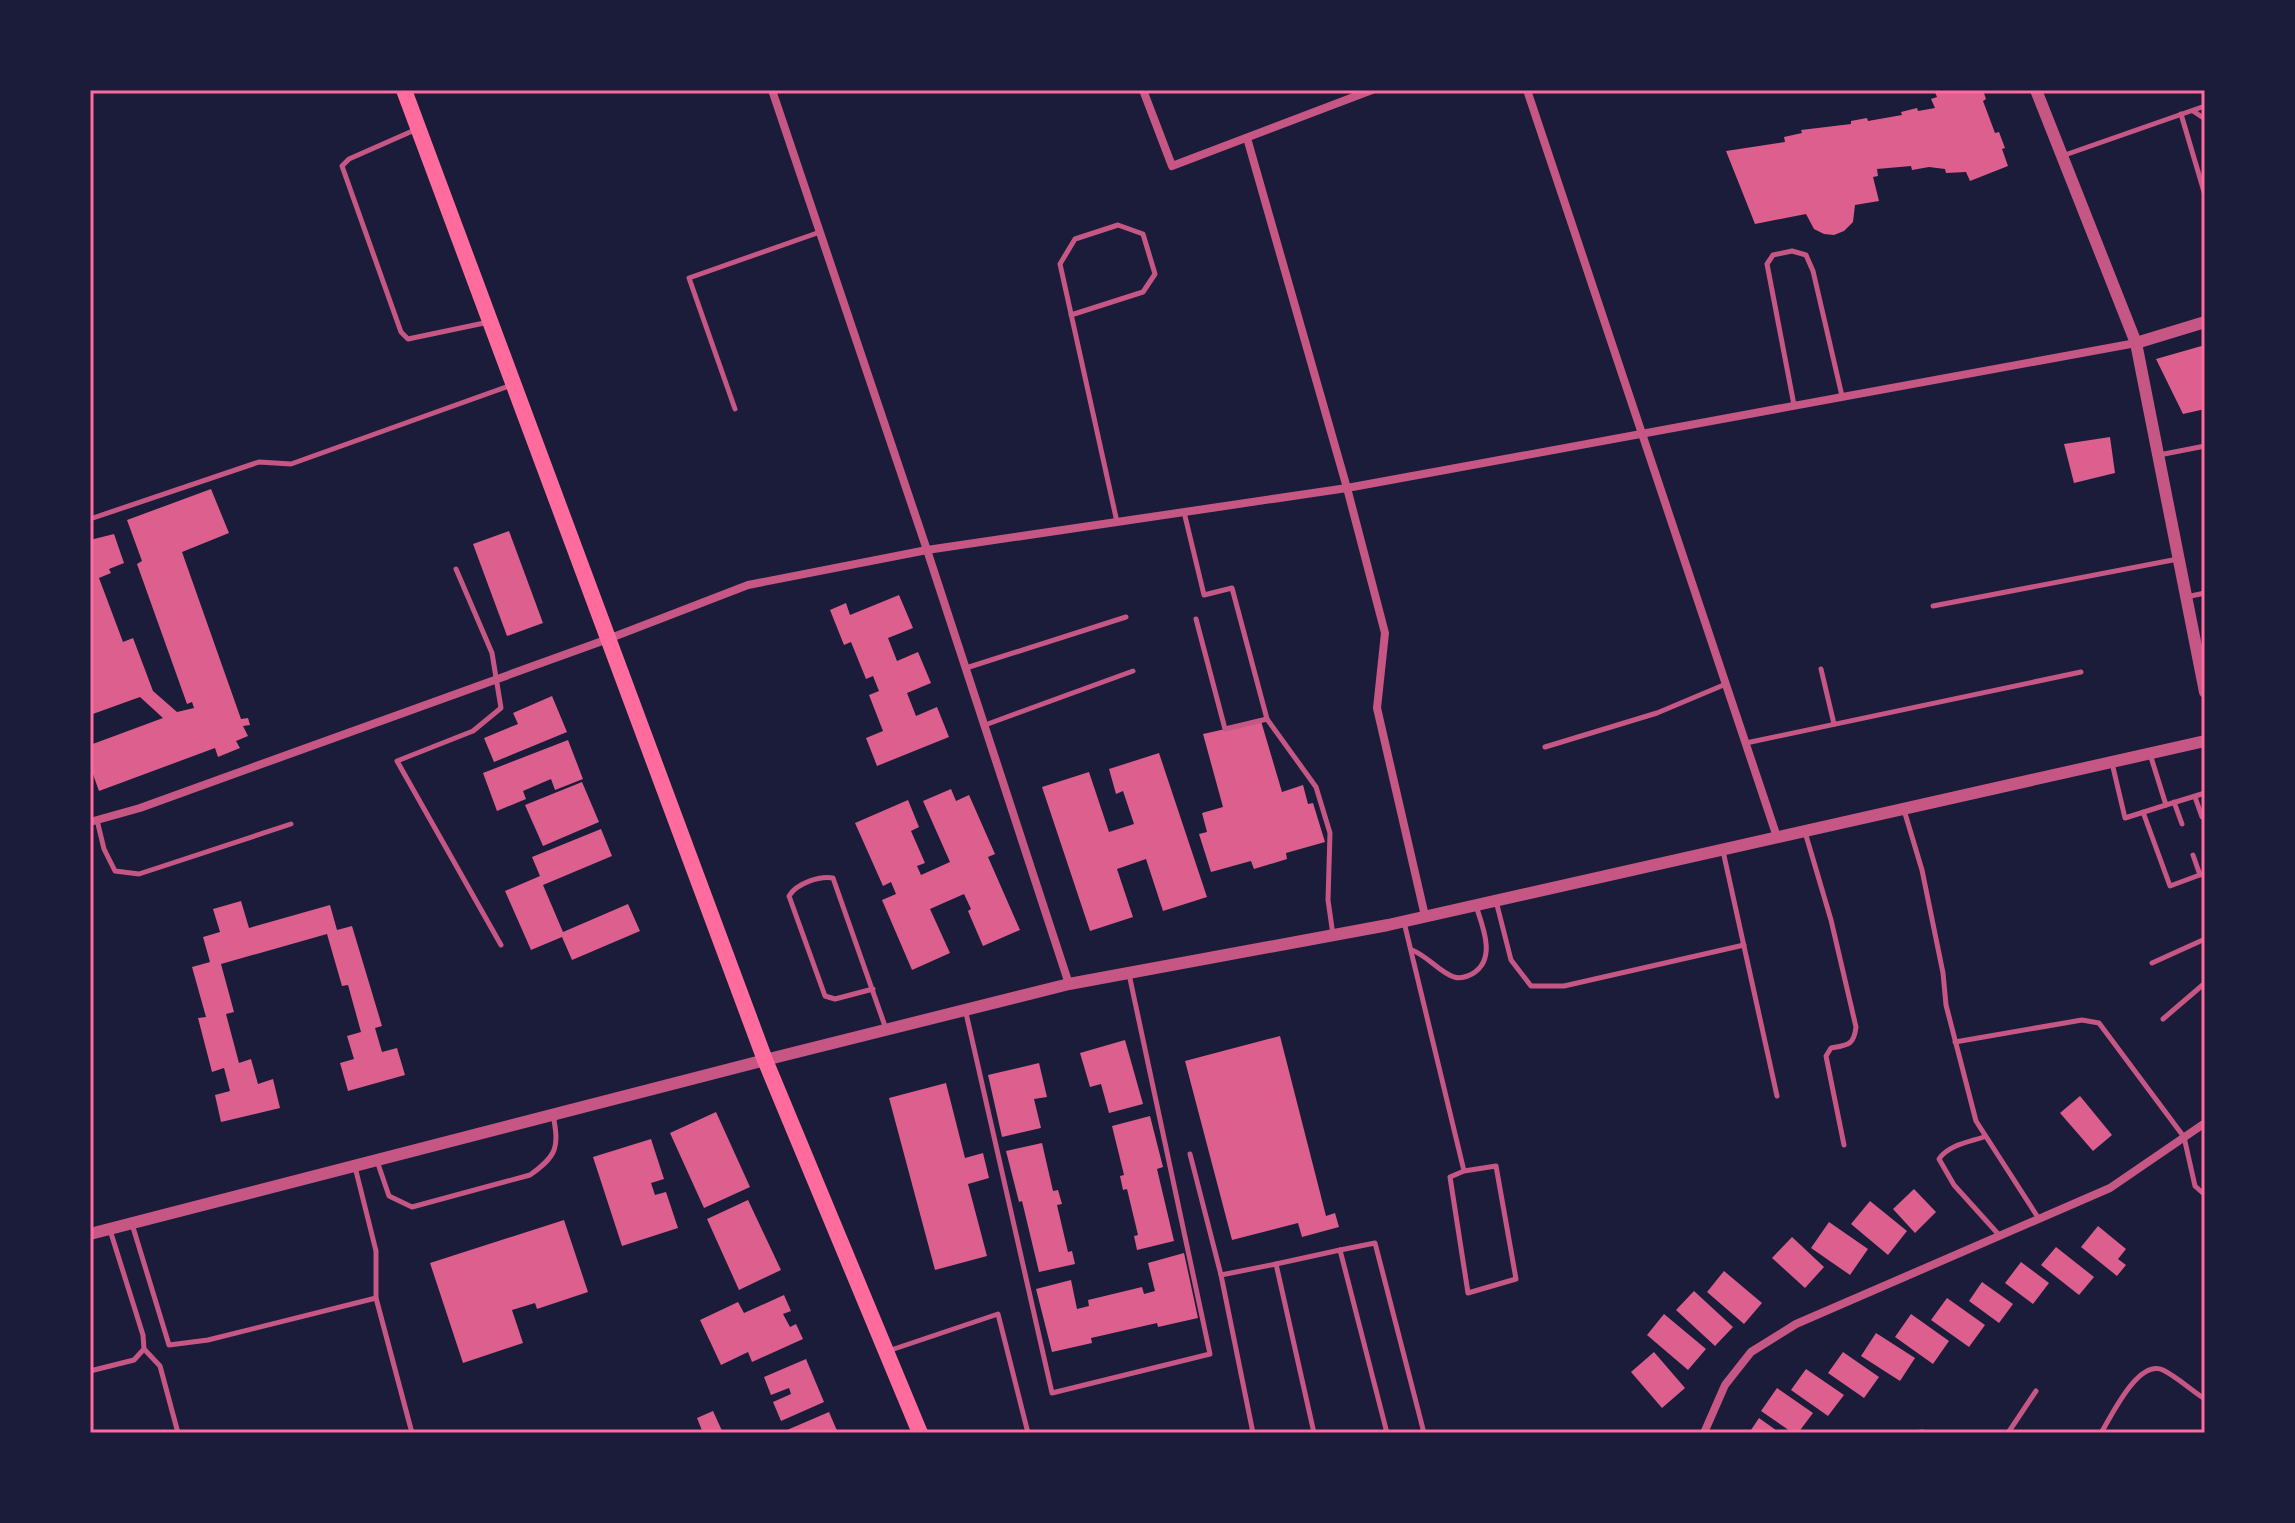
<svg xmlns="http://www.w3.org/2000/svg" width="2295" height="1523" font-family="Lato,sans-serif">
	<rect width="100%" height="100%" fill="#1b1b3a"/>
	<g fill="#dd5f8e">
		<polygon points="1934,90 1983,90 1986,99 1983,101 1995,133 1999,132 2005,148 2002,149 2008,166 1970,181 1966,172 1946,173 1945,169 1929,167 1912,170 1911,166 1877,169 1878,176 1873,177 1879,201 1855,205 1853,222 1844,231 1834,235 1824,234 1814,229 1806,214 1755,224 1726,151 1785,142 1784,137 1802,133 1801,130 1851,124 1851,121 1867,118 1868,121 1902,115 1901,112 1917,108 1918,111 1935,108 1931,99 1937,97"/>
		<polygon points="2205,345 2205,409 2183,414 2156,359"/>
		<polygon points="2110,437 2115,473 2074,483 2064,444"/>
		<polygon points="211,489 229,533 182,552 241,719 248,718 250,725 243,726 248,736 236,741 240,748 218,757 215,748 99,791 90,766 90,745 163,718 140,697 90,715 90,540 114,534 124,563 109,569 111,573 99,578 123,642 133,638 153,691 177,712 194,708 192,702 187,704 137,564 142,561 127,520"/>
		<polygon points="509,531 543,623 507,636 473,544"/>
		<polygon points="899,595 913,628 888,638 897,661 918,652 931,683 907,693 916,716 937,707 949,737 877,766 866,738 883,731 869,695 879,691 873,676 866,679 851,642 844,645 830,610 846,603 850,615"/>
		<polygon points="552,696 567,732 494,762 484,738 518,724 513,713"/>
		<polygon points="1261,721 1282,792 1303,785 1308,804 1313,803 1325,842 1286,853 1287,859 1254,869 1251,861 1211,872 1199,834 1207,832 1202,813 1223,807 1203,734"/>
		<polygon points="568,740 583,779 555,790 551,779 523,791 526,799 497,811 483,773"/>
		<polygon points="1159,753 1207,897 1163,911 1146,859 1117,869 1133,917 1090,931 1042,787 1089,772 1109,832 1134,824 1123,791 1116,794 1109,769"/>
		<polygon points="582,782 599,822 543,846 525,805"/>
		<polygon points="951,789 956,801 969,795 995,854 988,857 1020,930 983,946 968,911 971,909 964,894 930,909 950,953 912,970 882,900 896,894 891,882 883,886 855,823 908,800 919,827 911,831 925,863 917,866 921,875 950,862 923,801"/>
		<polygon points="601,829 612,856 543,885 563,932 628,904 640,931 572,960 562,937 531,950 505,891 540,876 532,857"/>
		<polygon points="241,901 249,928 330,905 337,930 352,926 382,1026 375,1028 382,1052 397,1048 405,1075 348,1091 340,1063 354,1059 347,1036 361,1032 348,985 342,986 327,934 221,964 234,1012 226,1014 239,1063 251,1059 258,1084 273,1079 280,1108 221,1122 215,1095 230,1091 224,1068 212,1072 198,1018 206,1017 192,967 210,962 203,937 220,932 213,909"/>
		<polygon points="1280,1036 1326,1216 1335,1213 1339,1227 1302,1237 1298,1223 1232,1240 1185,1061"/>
		<polygon points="1125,1040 1143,1104 1109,1113 1101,1084 1090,1087 1080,1053"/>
		<polygon points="1039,1063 1047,1097 1034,1099 1041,1128 1002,1137 988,1075"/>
		<polygon points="946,1083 965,1158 983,1153 989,1178 968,1184 987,1256 935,1270 889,1098"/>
		<polygon points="2080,1096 2112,1135 2093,1151 2060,1113"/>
		<polygon points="716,1112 750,1187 704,1208 670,1133"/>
		<polygon points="1150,1116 1163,1167 1157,1169 1174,1241 1137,1250 1134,1236 1138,1235 1127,1189 1123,1190 1120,1176 1124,1175 1112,1126"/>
		<polygon points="651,1139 664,1179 651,1183 655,1195 666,1192 678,1228 622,1246 593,1157"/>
		<polygon points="1042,1143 1053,1191 1058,1190 1062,1204 1057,1205 1068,1252 1072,1251 1075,1264 1039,1272 1022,1201 1019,1202 1006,1151"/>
		<polygon points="1914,1189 1936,1212 1915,1233 1893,1209"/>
		<polygon points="748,1200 781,1270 739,1290 707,1219"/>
		<polygon points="1870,1201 1907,1231 1888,1255 1851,1224"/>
		<polygon points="564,1220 588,1292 537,1309 535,1303 512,1310 523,1343 463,1363 430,1263"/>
		<polygon points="1829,1222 1868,1249 1850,1275 1811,1248"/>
		<polygon points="2098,1226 2126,1249 2118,1259 2126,1265 2117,1276 2081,1247"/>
		<polygon points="1792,1237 1824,1267 1805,1288 1772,1258"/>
		<polygon points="2056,1247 2094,1277 2079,1295 2041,1265"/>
		<polygon points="1184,1253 1198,1318 1158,1327 1157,1323 1091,1338 1092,1343 1052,1352 1036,1289 1071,1280 1077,1309 1089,1306 1088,1300 1142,1287 1144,1294 1155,1291 1148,1263"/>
		<polygon points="2021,1262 2049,1283 2033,1304 2005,1283"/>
		<polygon points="1724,1271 1762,1303 1744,1324 1707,1292"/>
		<polygon points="1982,1282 2013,1304 1999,1323 1969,1301"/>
		<polygon points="1694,1291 1733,1327 1715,1346 1676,1310"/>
		<polygon points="784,1295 791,1311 783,1314 790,1327 796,1324 803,1339 752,1362 748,1352 721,1365 700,1320 738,1302 744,1313"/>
		<polygon points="1947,1298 1985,1325 1969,1347 1931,1320"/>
		<polygon points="1664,1314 1706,1349 1688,1370 1647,1335"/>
		<polygon points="1911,1314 1949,1341 1933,1364 1895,1337"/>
		<polygon points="1876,1333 1915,1358 1900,1381 1861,1356"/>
		<polygon points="1654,1352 1685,1388 1662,1408 1631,1372"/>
		<polygon points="1843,1352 1879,1377 1864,1398 1828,1373"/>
		<polygon points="806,1359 824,1402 781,1421 773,1402 791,1394 789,1388 771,1395 764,1377"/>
		<polygon points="1806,1369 1844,1395 1828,1416 1791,1390"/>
		<polygon points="1777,1388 1813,1413 1798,1433 1793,1433 1761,1411"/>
		<polygon points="713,1411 723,1433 703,1433 697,1418"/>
		<polygon points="829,1412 838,1433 788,1433 787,1430"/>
		<polygon points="1759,1418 1780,1433 1749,1433"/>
	</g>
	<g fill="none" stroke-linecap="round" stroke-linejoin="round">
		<g stroke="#c65784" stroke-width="5">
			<polyline points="2193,111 2205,119"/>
			<polyline points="2181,114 2205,195"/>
			<polyline points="417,129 349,159 342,166 401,332 408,339 489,322"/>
			<polyline points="2062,156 2205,106"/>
			<polyline points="1071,315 1143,292 1155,274 1143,234 1118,225 1075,239 1060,264 1117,522"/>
			<polyline points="1794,405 1767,264 1773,255 1792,251 1806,255 1813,271 1842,396"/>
			<polyline points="735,409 689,278 820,232"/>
			<polyline points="2159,455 2205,446"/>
			<polyline points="1184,512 1204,595 1232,588 1267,719 1316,787 1330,833 1328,900 1333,935"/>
			<polyline points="90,519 259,462 291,464 512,385"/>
			<polyline points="456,569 492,653 501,708 473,731 397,761 501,945"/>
			<polyline points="2186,597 2205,593"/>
			<polyline points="1933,606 2178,559"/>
			<polyline points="1196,619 1225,729 1267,719"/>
			<polyline points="966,668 1126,617"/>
			<polyline points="1821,669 1834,724"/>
			<polyline points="985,725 1133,671"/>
			<polyline points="1746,743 2081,672"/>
			<polyline points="1545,747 1657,713 1726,684"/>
			<polyline points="2150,754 2166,805 2205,793"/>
			<polyline points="2112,763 2125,818 2166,805"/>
			<polyline points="2195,797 2202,817"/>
			<polyline points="2174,802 2182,824"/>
			<polyline points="1904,810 1922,870 1943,973 1946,1005 1976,1121 2039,1219"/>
			<polyline points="2143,812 2170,886 2205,873"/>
			<polyline points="97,820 104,849 115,871 139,874 291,824"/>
			<path d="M1805,832L1831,920L1856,1027C1854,1045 1848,1045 1831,1048L1826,1056L1844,1145"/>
			<polyline points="1723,851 1777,1096"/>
			<polyline points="2193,855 2200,875"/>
			<polyline points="1496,901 1511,960 1531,986 1564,986 1744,945"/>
			<polyline points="1404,922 1464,1171 1450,1177 1468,1293 1516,1279 1496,1166 1464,1171"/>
			<path d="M1412,950C1429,957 1439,972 1454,977C1461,979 1466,977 1472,974C1497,960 1483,927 1476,906"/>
			<polyline points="2152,963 2205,939"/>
			<path d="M873,989L835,999L825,996L789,896C797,883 819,876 833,878L886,1029"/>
			<polyline points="966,1013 1052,1393 1210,1354 1129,974"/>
			<polyline points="2163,1019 2205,983"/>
			<polyline points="1955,1042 2082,1020 2099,1023 2184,1137 2195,1186 2205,1195"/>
			<path d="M1984,1137C1969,1142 1948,1145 1939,1159L1954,1185L2000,1236"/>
			<polyline points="1190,1154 1221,1275"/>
			<path d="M377,1161L389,1196L412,1207L530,1175C558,1155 559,1147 553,1114"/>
			<polyline points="132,1224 169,1345 208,1340 376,1298 376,1251 355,1167"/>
			<polyline points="1340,1250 1375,1243 1424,1433"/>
			<polyline points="376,1298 412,1433"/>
			<polyline points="144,1349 160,1366 178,1433"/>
			<polyline points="888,1351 998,1314 1028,1433"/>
			<polyline points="90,1371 134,1360 144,1349 143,1335 110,1230"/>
			<polyline points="1253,1433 1221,1275 1276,1264"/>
			<polyline points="1314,1433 1276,1264 1340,1250 1387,1433"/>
			<polyline points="1911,1433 1923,1432"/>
			<polyline points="2008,1433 2036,1391"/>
			<path d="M2101,1433C2112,1415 2138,1359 2163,1370C2177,1377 2191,1390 2205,1399"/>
		</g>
		<g stroke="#c65784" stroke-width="8">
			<polyline points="772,90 927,550 1069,984"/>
			<polyline points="1143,90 1172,166 1372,90"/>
			<polyline points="1527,90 1777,837"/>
			<polyline points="1247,138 1347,488 1385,633 1377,708 1425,916"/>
			<polyline points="90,822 140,808 608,639 748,585 927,550 1347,488 2136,343"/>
			<polyline points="1704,1433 1725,1385 1751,1352 1796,1324 2110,1188 2205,1123"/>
		</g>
		<g stroke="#c65784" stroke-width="12">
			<polyline points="2036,90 2136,343 2205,692"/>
			<polyline points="2136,343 2205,322"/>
			<polyline points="90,1234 765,1060 1069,984 1388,925 2205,741"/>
		</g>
		<polyline stroke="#ff6b9d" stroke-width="16" points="404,90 765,1060 920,1433"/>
	</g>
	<rect width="2295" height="1523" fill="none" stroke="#1b1b3a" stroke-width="184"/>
	<rect x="92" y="92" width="2111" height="1339" fill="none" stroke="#ff6b9d" stroke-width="3"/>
</svg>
